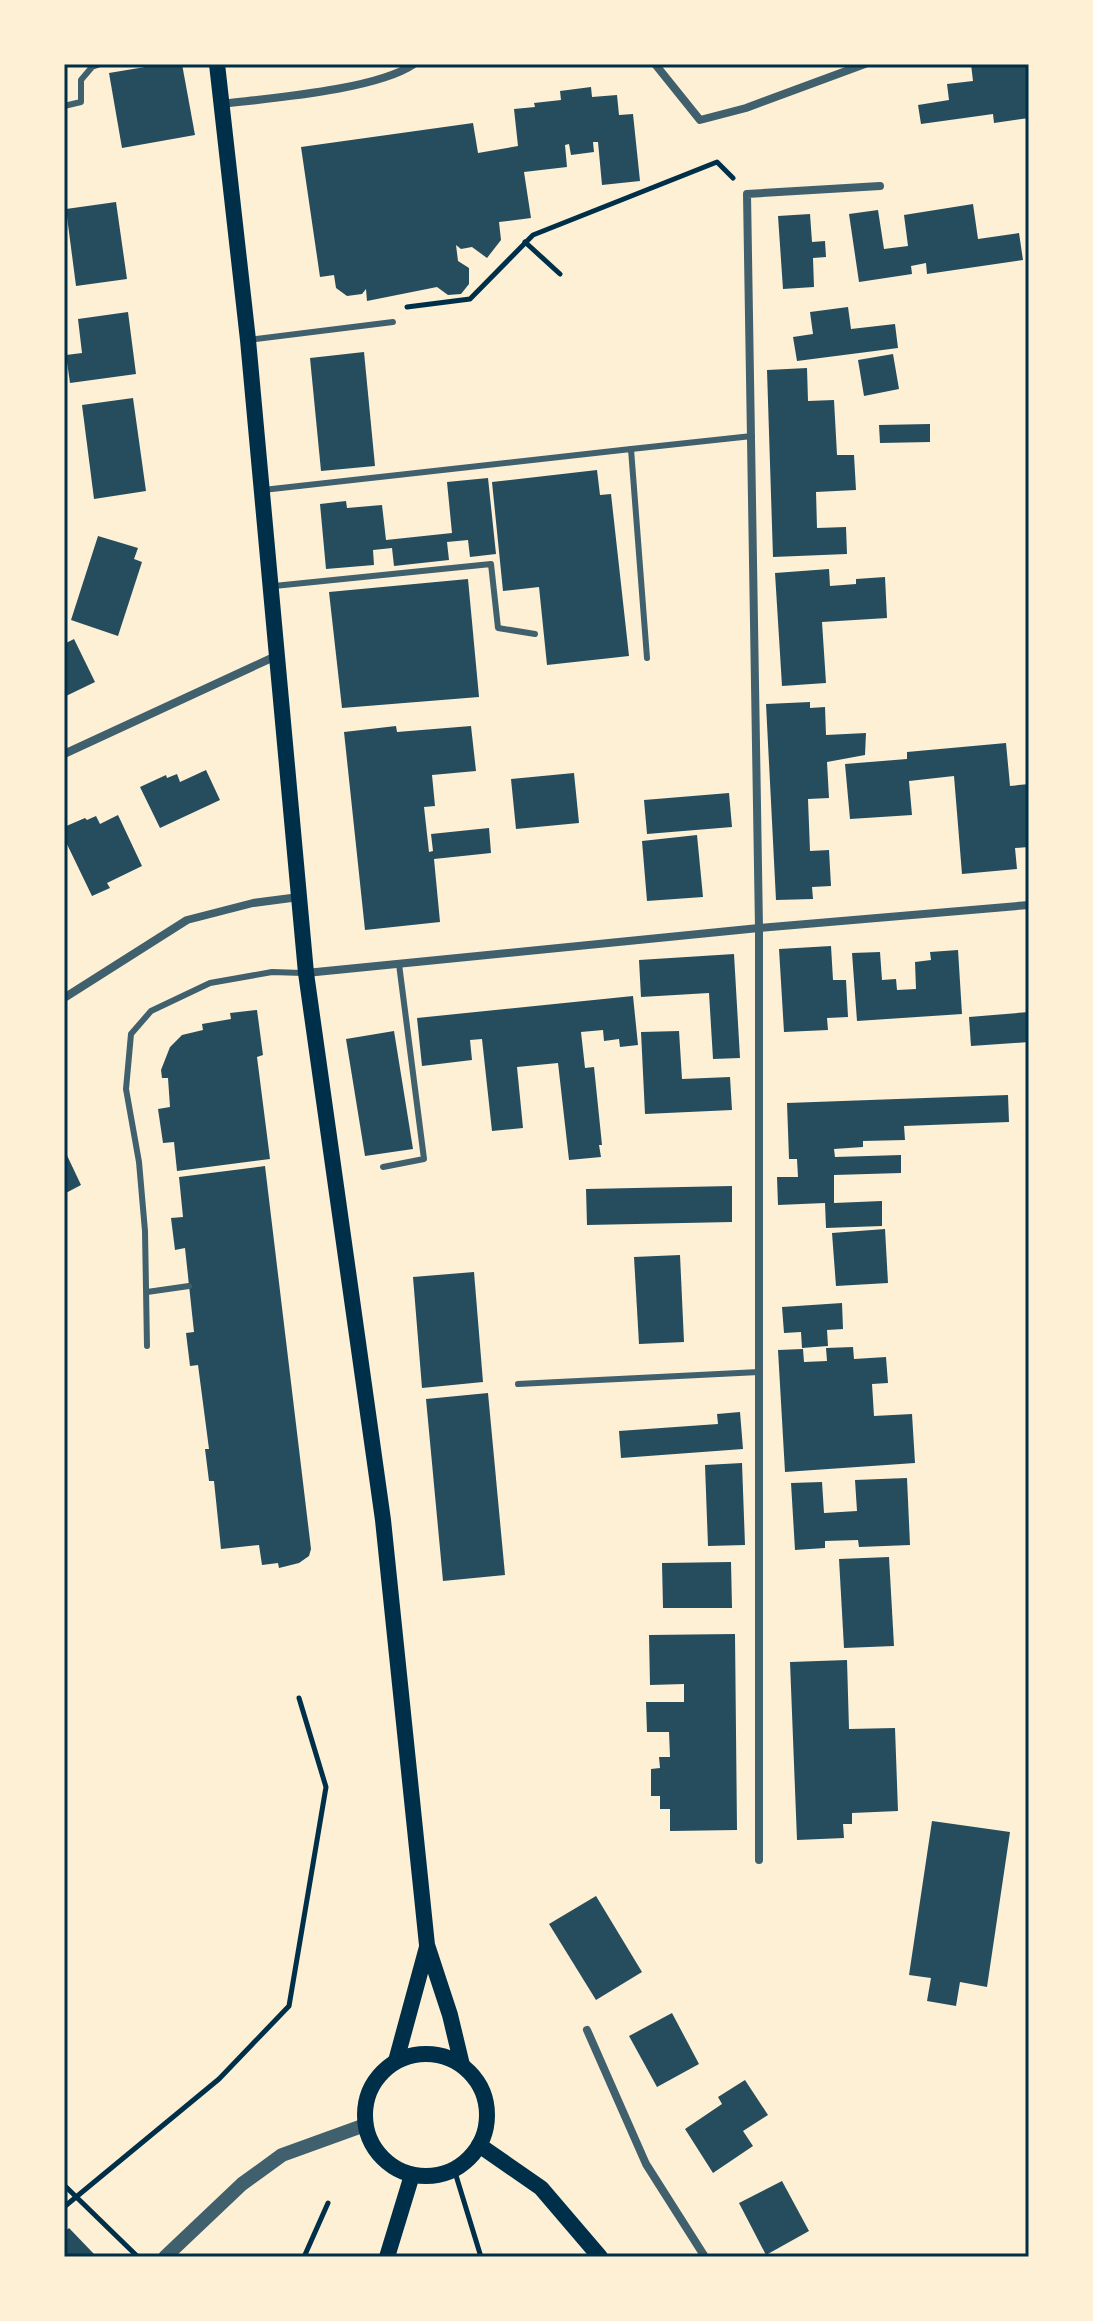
<svg xmlns="http://www.w3.org/2000/svg" width="1093" height="2321" font-family="'Fira Sans Condensed',sans-serif">
	<rect width="100%" height="100%" fill="#fdf0d5"/>
	<g fill="#264d5e">
		<polygon points="163,64 182,64 195,135 122,148 109,73"/>
		<polygon points="971,64 1029,64 1029,118 994,123 993,114 921,124 918,105 949,100 947,84 973,81"/>
		<polygon points="591,87 592,97 617,95 619,115 633,114 640,181 602,185 598,142 593,142 594,152 571,155 569,144 565,145 567,167 524,172 531,218 499,222 501,240 487,258 472,247 461,249 456,245 458,261 469,268 469,284 461,294 448,295 437,287 367,301 366,289 362,294 347,296 336,288 334,275 320,277 301,147 473,123 478,153 518,146 514,109 535,107 534,103 561,100 560,91"/>
		<polygon points="116,202 127,279 76,286 66,209"/>
		<polygon points="973,204 978,239 1019,233 1023,260 927,274 926,263 911,266 912,274 859,282 849,214 878,210 884,249 908,246 904,215"/>
		<polygon points="810,214 812,242 825,241 826,257 813,258 814,287 783,289 778,216"/>
		<polygon points="848,307 851,329 895,324 898,348 797,361 793,337 813,334 810,312"/>
		<polygon points="128,312 136,374 70,383 66,355 82,353 78,319"/>
		<polygon points="364,352 375,466 321,471 310,358"/>
		<polygon points="893,354 899,389 864,396 858,360"/>
		<polygon points="807,368 808,401 834,400 837,455 854,455 856,490 816,492 817,528 846,527 847,554 773,557 767,370"/>
		<polygon points="133,398 146,491 94,499 82,405"/>
		<polygon points="930,424 930,442 880,443 879,425"/>
		<polygon points="597,470 600,495 611,494 629,656 547,665 539,587 503,591 492,482"/>
		<polygon points="488,478 496,554 470,557 468,540 447,542 449,560 394,566 392,548 373,550 374,565 326,569 320,504 346,501 347,508 382,505 386,540 452,533 447,482"/>
		<polygon points="98,536 138,548 134,559 142,562 118,636 71,620"/>
		<polygon points="829,569 830,586 856,584 856,579 885,577 887,618 822,622 826,683 782,686 775,573"/>
		<polygon points="468,579 479,697 342,708 329,592"/>
		<polygon points="74,639 95,682 64,697 64,644"/>
		<polygon points="810,702 810,708 825,707 826,735 866,733 865,755 827,762 829,798 808,799 810,851 829,850 831,886 812,887 813,899 776,900 766,704"/>
		<polygon points="396,726 397,732 471,726 476,771 432,775 435,806 424,807 429,852 433,851 431,834 489,828 491,853 434,859 440,922 365,930 344,732"/>
		<polygon points="1006,743 1010,786 1029,784 1029,847 1015,848 1017,869 962,874 954,776 909,781 912,815 850,819 845,764 907,759 907,752"/>
		<polygon points="206,770 220,800 160,828 140,787 166,775 167,778 177,774 180,782"/>
		<polygon points="574,773 579,823 516,829 511,779"/>
		<polygon points="729,793 732,827 647,834 644,800"/>
		<polygon points="118,815 142,866 107,883 110,888 92,896 64,838 64,827 85,818 87,820 96,816 100,824"/>
		<polygon points="697,835 703,897 647,901 642,841"/>
		<polygon points="831,946 833,980 846,980 848,1017 827,1018 828,1030 784,1032 779,949"/>
		<polygon points="958,950 962,1014 857,1021 852,953 880,952 882,980 896,979 897,990 916,989 915,962 931,960 930,952"/>
		<polygon points="734,954 740,1058 713,1059 709,993 641,997 639,960"/>
		<polygon points="633,996 638,1045 620,1047 619,1039 604,1041 603,1030 581,1032 585,1068 594,1067 602,1145 599,1145 601,1157 569,1160 558,1063 517,1067 523,1128 492,1131 482,1039 470,1040 472,1060 422,1066 417,1018"/>
		<polygon points="257,1010 263,1055 257,1057 270,1159 177,1171 174,1142 163,1143 158,1109 170,1107 168,1078 162,1078 161,1070 170,1047 182,1035 203,1030 202,1024 231,1019 230,1013"/>
		<polygon points="1029,1012 1029,1042 971,1046 969,1017"/>
		<polygon points="394,1031 413,1149 365,1156 346,1039"/>
		<polygon points="679,1031 682,1079 730,1077 732,1110 645,1114 641,1032"/>
		<polygon points="1008,1095 1009,1122 904,1126 905,1140 863,1141 863,1147 834,1149 835,1157 901,1155 901,1173 834,1175 834,1203 882,1201 882,1226 826,1228 825,1203 778,1205 777,1177 798,1177 797,1159 789,1159 787,1103"/>
		<polygon points="64,1149 81,1185 64,1194"/>
		<polygon points="265,1166 311,1549 309,1556 299,1563 279,1568 278,1563 262,1565 259,1545 221,1549 214,1481 209,1481 205,1449 209,1449 198,1365 190,1366 186,1333 194,1332 185,1248 175,1250 171,1218 183,1217 179,1177"/>
		<polygon points="732,1186 732,1222 587,1225 586,1189"/>
		<polygon points="885,1229 888,1283 836,1286 832,1233"/>
		<polygon points="680,1255 684,1342 639,1344 634,1257"/>
		<polygon points="474,1272 483,1382 422,1388 413,1277"/>
		<polygon points="842,1303 843,1329 827,1330 828,1346 802,1348 801,1332 784,1333 782,1307"/>
		<polygon points="853,1347 854,1359 886,1357 888,1383 872,1384 874,1416 912,1414 915,1463 785,1472 778,1350 803,1349 804,1362 827,1361 826,1348"/>
		<polygon points="488,1393 505,1575 443,1581 426,1399"/>
		<polygon points="740,1412 743,1449 621,1458 619,1431 718,1424 717,1414"/>
		<polygon points="742,1463 745,1545 708,1546 705,1465"/>
		<polygon points="907,1478 910,1545 859,1547 858,1540 825,1541 825,1548 795,1550 791,1483 822,1482 824,1513 857,1511 855,1480"/>
		<polygon points="889,1557 894,1646 844,1648 839,1559"/>
		<polygon points="731,1562 732,1608 663,1608 662,1563"/>
		<polygon points="735,1634 737,1830 670,1831 670,1809 660,1809 660,1796 651,1796 651,1769 660,1768 659,1757 670,1757 669,1732 647,1732 646,1702 684,1702 684,1684 650,1685 649,1635"/>
		<polygon points="847,1660 849,1729 895,1728 898,1811 852,1813 852,1824 843,1824 844,1838 797,1840 790,1662"/>
		<polygon points="932,1821 1010,1832 987,1987 960,1982 956,2006 927,2001 931,1978 909,1975"/>
		<polygon points="596,1896 642,1972 596,2000 549,1924"/>
		<polygon points="672,2013 699,2064 657,2087 629,2036"/>
		<polygon points="745,2080 768,2115 743,2131 753,2146 713,2173 685,2129 722,2104 718,2097"/>
		<polygon points="782,2181 809,2231 766,2255 739,2203"/>
		<polygon points="69,2228 94,2254 91,2257 64,2257 64,2232"/>
	</g>
	<g fill="none" stroke-linecap="round" stroke-linejoin="round">
		<g stroke="#003049" stroke-width="5">
			<polyline points="525,242 560,274"/>
			<polyline points="407,307 470,299 533,235 717,162 733,178"/>
			<polyline points="454,2169 481,2257"/>
			<polyline points="64,2185 138,2257"/>
			<polyline points="64,2207 219,2079 289,2006 326,1787 299,1698"/>
			<polyline points="304,2257 328,2203"/>
		</g>
		<g stroke="#3f606c" stroke-width="6">
			<polyline points="64,106 81,102 81,80 92,67 100,64"/>
			<polyline points="248,340 393,322"/>
			<polyline points="631,449 752,436"/>
			<polyline points="263,490 631,449 647,658"/>
			<polyline points="274,586 491,564 498,628 535,634"/>
			<polyline points="383,1167 424,1159 399,964"/>
			<polyline points="147,1292 189,1286"/>
			<polyline points="147,1346 145,1231 139,1162 126,1089 131,1034 151,1011 210,983 272,972 303,973"/>
			<polyline points="518,1384 759,1372"/>
		</g>
		<g stroke="#3f606c" stroke-width="8">
			<polyline points="655,64 700,120 746,108 865,64"/>
			<path d="M222,104C271,98 376,90 414,64"/>
			<polyline points="64,754 276,656"/>
			<polyline points="306,973 759,928 1029,905"/>
			<polyline points="64,998 187,920 253,903 299,897"/>
			<polyline points="759,1860 759,928 747,194 880,186"/>
			<polyline points="587,2030 646,2164 705,2257"/>
		</g>
		<polyline stroke="#3f606c" stroke-width="14" points="165,2257 242,2184 282,2155 365,2125"/>
		<g stroke="#003049" stroke-width="16">
			<polyline points="217,64 248,340 306,973 383,1520 427,1945 450,2015 462,2065"/>
			<circle cx="426" cy="2115" r="61"/>
			<polyline points="396,2061 427,1947"/>
			<polyline points="479,2145 541,2188 600,2257"/>
			<polyline points="387,2257 412,2175"/>
		</g>
	</g>
	<rect width="1093" height="2321" fill="none" stroke="#fdf0d5" stroke-width="132"/>
	<rect x="66" y="66" width="961" height="2189" fill="none" stroke="#003049" stroke-width="3"/>
</svg>
